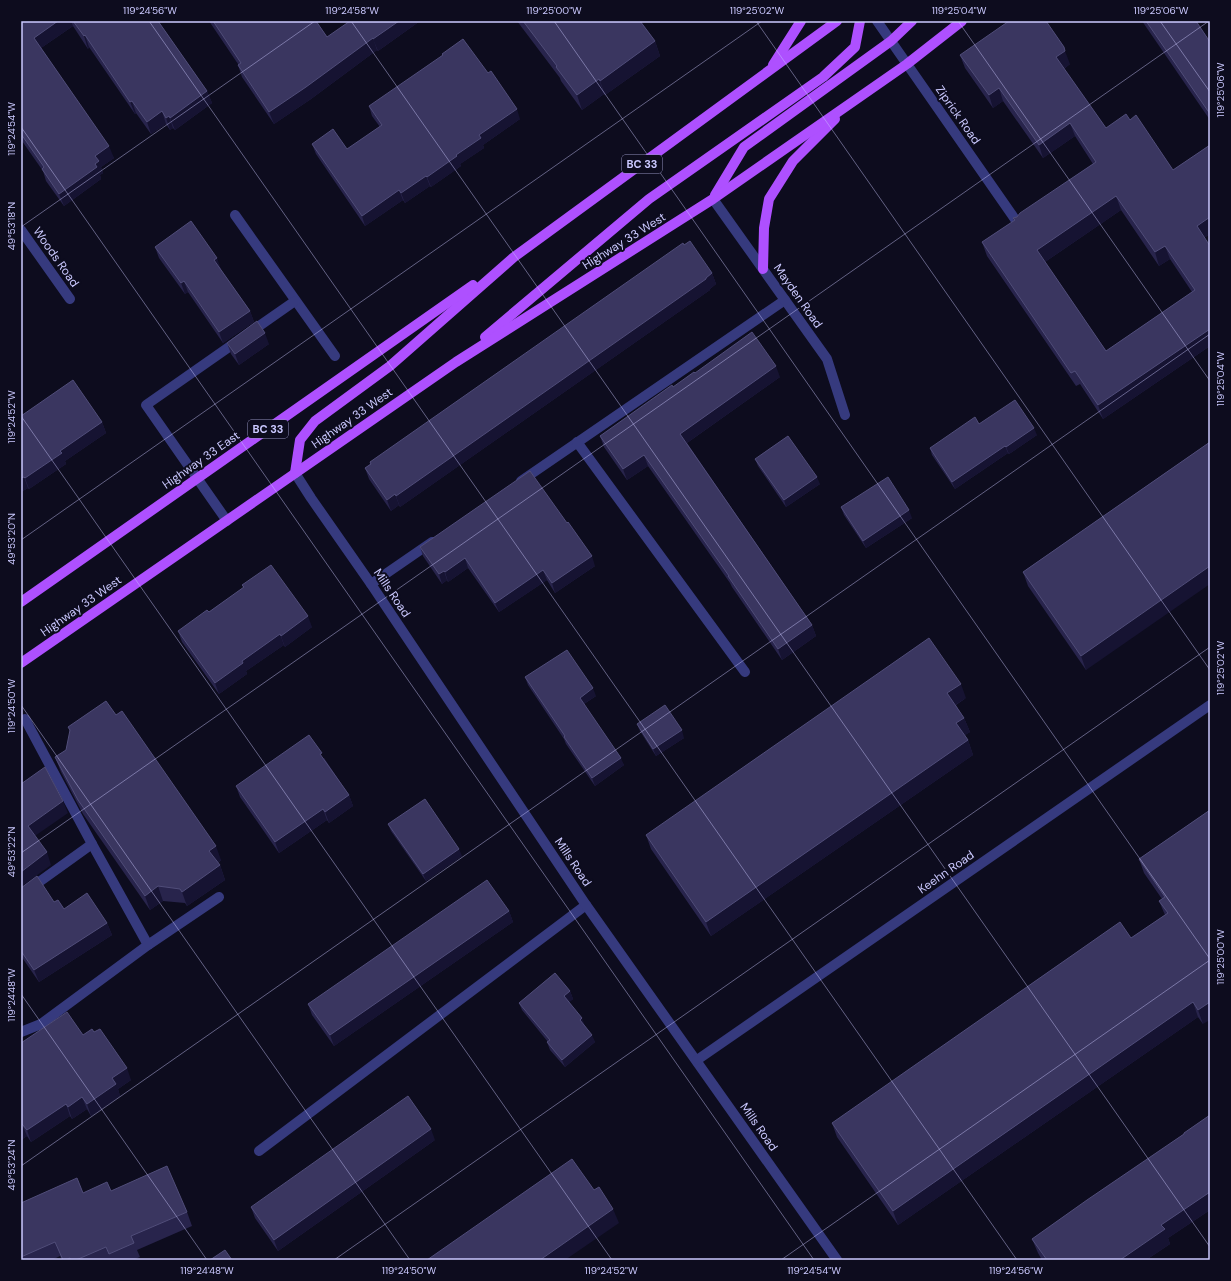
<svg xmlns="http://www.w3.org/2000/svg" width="1231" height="1281" font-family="'DM Sans',sans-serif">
	<rect width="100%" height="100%" fill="#0d0c1e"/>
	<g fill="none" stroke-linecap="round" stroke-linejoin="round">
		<g stroke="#363a7e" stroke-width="10">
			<polyline points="235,215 335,356"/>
			<polyline points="521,481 785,300"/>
			<polyline points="227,521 146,405 295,301"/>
			<polyline points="371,584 432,542"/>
			<polyline points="25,719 92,844 148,945"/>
			<polyline points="21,895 92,844"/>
			<polyline points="21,1032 41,1024 148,945 219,897"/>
			<polyline points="259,1151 586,905"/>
		</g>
		<g stroke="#363a7e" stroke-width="10">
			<polyline points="877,21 1019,225"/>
			<polyline points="713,199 827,359 845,415"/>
			<polyline points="21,230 70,299"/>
			<polyline points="577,442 745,672"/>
			<polyline points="295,473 311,498 371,584 586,905 837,1260"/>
			<polyline points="697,1060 1210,705"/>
		</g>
		<g stroke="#ae50ff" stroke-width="10">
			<polyline points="773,65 801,21"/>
			<polyline points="715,195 744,147 891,41 912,21"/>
			<polyline points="763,269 764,228 769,199 793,161 835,119"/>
			<polyline points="485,337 649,199 823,77 855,47 860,21"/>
			<polyline points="295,473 300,440 315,421 390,366 514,257 837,21"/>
			<polyline points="21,602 473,285"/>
			<polyline points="21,663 456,362 713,199 907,64 962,21"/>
		</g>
	</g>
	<g fill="#28244c" fill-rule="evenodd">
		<polygon points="24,21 158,21 207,91 212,103 175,130 173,128 170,130 166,124 151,134 136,113 135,114 89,47 88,49 73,26 41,48 114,158 101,167 103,173 100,175 101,179 64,206 46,181 43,171 22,141 21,142 21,22 21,23"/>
		<polygon points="209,21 316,21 327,37 420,21 378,51 377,50 311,99 274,124 242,77 238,65 238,64"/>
		<polygon points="517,21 640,21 655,41 660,56 605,95 604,94 582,110 561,81 560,78"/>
		<polygon points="1142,21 1196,21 1210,42 1210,120"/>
		<path d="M960,55L1070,64L1064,69L1106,128L1130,120L1173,170L1210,145V234L1204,238L1210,246V346L1103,419L1080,384L1076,386L987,256L982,242L1014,221L1013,218L1017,217L1093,164L1075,136L1043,158L1003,101L993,108L965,68ZM1121,210L1159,266L1170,259L1192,292L1106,351L1045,262Z"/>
		<polygon points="369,106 520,119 483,145 484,148 460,164 461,166 431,187 430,186 405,203 403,200 365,226 316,154 312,144 347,149 380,127 372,116"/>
		<polygon points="155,247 221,269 221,270 250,311 254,322 223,343 188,292 185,294 159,258"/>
		<polygon points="712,273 716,284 710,289 710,290 400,507 399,505 391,511 369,479 365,468 370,464 370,462"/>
		<polygon points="227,343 269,344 239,365 231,354"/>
		<polygon points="695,373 780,377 687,443 812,625 816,636 782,660 732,587 730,583 648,466 627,480 604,447 600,436"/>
		<polygon points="21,416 102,422 106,433 65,461 66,464 29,489 28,488 21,492"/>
		<polygon points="979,424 1037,435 1009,454 1008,453 955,489 932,455 930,448"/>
		<polygon points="1210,442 1086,670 1028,586 1023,572"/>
		<polygon points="755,459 820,484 786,507 758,466"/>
		<polygon points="841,507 912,518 866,548 844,515"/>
		<polygon points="420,547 595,566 555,593 547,580 499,612 468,568 448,582 447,580 442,584 423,556"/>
		<polygon points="242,585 312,627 285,647 284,645 246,671 247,674 219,694 182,642 178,631 209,612 243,588"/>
		<polygon points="525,677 596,696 584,704 624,765 595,786 566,744 564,739 528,685"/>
		<polygon points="966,698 956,705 964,718 970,732 965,735 968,740 973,755 711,936 651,849 646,835"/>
		<polygon points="637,724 684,738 656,756 640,731"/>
		<polygon points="68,727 221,860 218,863 220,865 225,880 187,906 185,903 163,901 150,910 83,814 61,772 55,757 66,750 70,732"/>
		<polygon points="324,758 349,795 353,806 329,823 327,820 279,853 240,797 236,786"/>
		<polygon points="1210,810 1203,1024 1198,1017 898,1225 837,1137 832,1123 1131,938 1165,915 1159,901 1162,899 1144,873 1139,859"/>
		<polygon points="388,824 462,856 426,881 391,831"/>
		<polygon points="21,888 54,902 64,909 107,923 112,935 39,982 21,956"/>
		<polygon points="509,911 513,922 334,1046 312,1015 308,1004"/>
		<polygon points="570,991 573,999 569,1002 585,1026 595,1042 565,1067 550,1050 547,1042 548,1042 522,1010 519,1003"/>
		<polygon points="83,1035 131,1080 118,1089 120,1096 91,1116 87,1109 72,1119 70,1116 31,1142 27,1136 21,1140 21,1043"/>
		<polygon points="1210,1115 1210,1210 1168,1238 1170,1244 1146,1260 1042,1260 1038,1253 1032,1239 1184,1134"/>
		<polygon points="435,1140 278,1251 255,1218 251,1207"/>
		<polygon points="111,1191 187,1212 192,1226 137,1250 140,1257 133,1260 62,1260 60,1256 52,1260 21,1260 21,1203 83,1193"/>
	</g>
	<g fill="#161332">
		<polygon points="58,21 71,21 73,26 38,50 34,38"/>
		<polygon points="399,21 420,21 378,51 373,39"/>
		<polygon points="85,35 89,47 88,49 84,36"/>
		<polygon points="373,38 377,50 311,99 274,124 269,112"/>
		<polygon points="655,41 660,56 605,95 600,81"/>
		<polygon points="1065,51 1070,64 1061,71 1056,57"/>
		<polygon points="599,79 604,94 582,110 577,95"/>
		<polygon points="999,88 1003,101 993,108 989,95"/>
		<polygon points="207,91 212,103 175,130 170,118"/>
		<polygon points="132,101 136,113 135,114 130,102"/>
		<polygon points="517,109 520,119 483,145 484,148 460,164 461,166 431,187 427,177 456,155 479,135"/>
		<polygon points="162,111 166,124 151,134 147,122"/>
		<polygon points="169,116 173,128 170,130 166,118"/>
		<polygon points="1070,123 1075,136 1043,158 1039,145"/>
		<polygon points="109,146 114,158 101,167 103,173 100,175 101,179 64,206 59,194 95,164 95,156"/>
		<polygon points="426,176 430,186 405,203 401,193"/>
		<polygon points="399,190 403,200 365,226 362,216"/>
		<polygon points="1116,196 1121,210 1042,264 1037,250"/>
		<polygon points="1210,217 1210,234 1201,240 1197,226"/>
		<polygon points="1165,246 1170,259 1159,266 1155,252"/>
		<polygon points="217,258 221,269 218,271 214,260"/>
		<polygon points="712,273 716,284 710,289 710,290 400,507 396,496"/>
		<polygon points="184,281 188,292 185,294 181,283"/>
		<polygon points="250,311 254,322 223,343 219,332"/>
		<polygon points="1210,329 1210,346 1103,419 1098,405"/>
		<polygon points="265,333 269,344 239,365 235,354"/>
		<polygon points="776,366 780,377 684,445 680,434"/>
		<polygon points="102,422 106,433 65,461 66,464 29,489 25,478 60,451"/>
		<polygon points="1034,428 1037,435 1009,454 1006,447"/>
		<polygon points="1005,446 1008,453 955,489 952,482"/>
		<polygon points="644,455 648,466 627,480 623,469"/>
		<polygon points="24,477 28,488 21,492 21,478"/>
		<polygon points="817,477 820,484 786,507 784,500"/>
		<polygon points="395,494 399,505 391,511 387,500"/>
		<polygon points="909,510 912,518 866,548 863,541"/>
		<polygon points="592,556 595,566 555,593 552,583"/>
		<polygon points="465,558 468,568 448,582 445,572"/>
		<polygon points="1210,566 1210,584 1086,670 1081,656"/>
		<polygon points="543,570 547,580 499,612 495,603"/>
		<polygon points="444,571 447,580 442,584 439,574"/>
		<polygon points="308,616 312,627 285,647 281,636"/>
		<polygon points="812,625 816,636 782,660 778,649"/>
		<polygon points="280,634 284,645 246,671 247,674 219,694 215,683 242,661"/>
		<polygon points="961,684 966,698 952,707 947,693"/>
		<polygon points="593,688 596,696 582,705 580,698"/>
		<polygon points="964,718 970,732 961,738 956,723"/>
		<polygon points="682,730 684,738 656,756 653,749"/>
		<polygon points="968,740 973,755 711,936 706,922"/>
		<polygon points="621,758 624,765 595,786 592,778"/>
		<polygon points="349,795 353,806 329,823 325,812"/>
		<polygon points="63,801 68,813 32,838 28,826"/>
		<polygon points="323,809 327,820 279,853 275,842"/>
		<polygon points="216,846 221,860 215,865 209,851"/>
		<polygon points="459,849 462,856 426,881 423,874"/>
		<polygon points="47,852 51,865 21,887 21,872"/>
		<polygon points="220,865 225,880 187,906 182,892"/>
		<polygon points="158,886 163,901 150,910 145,896"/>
		<polygon points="509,911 513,922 334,1046 330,1035"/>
		<polygon points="107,923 112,935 39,982 34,970"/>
		<polygon points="570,991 573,999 567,1004 564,996"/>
		<polygon points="1193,1002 1198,1017 898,1225 893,1211"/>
		<polygon points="1210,1002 1210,1020 1203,1024 1198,1010"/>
		<polygon points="582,1018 585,1026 583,1028 580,1020"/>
		<polygon points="592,1035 595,1042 565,1067 562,1060"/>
		<polygon points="127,1068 131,1080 118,1089 120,1096 91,1116 87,1104 112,1078"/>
		<polygon points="82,1097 87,1109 72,1119 68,1107"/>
		<polygon points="66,1104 70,1116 31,1142 27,1130"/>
		<polygon points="22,1124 27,1136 21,1140 21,1125"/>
		<polygon points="431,1129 435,1140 278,1251 274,1240"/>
		<polygon points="1210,1192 1210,1210 1168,1238 1170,1244 1146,1260 1120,1260 1161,1225"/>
		<polygon points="613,1209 619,1223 565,1260 540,1260"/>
	</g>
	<g fill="#3a3660" stroke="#504d79" fill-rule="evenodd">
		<polygon points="24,21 58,21 34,38 109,146 95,156 99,161 95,164 97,167 59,194 42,169 44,167 21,134 21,22 21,23"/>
		<polygon points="73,21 158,21 207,91 170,118 169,116 166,118 162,111 147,122 132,101 130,102 85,35 84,36"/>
		<polygon points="213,21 316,21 327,37 350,21 399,21 373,39 373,38 306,87 269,112 238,65 241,63"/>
		<polygon points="523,21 640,21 655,41 600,81 599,79 577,95 556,67 557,66"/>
		<path d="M1009,21H1046L1064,47L1065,51L1056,57L1106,128L1126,114L1130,120L1136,115L1173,170L1210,145V217L1197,226L1210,246V329L1098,405L1075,371L1071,373L982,242L1015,220L1013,218L1017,217L1020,213L1096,162L1070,123L1039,145L999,88L989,95L960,55ZM1116,196L1155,252L1165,246L1195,290L1106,351L1037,250Z"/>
		<polygon points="1146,21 1196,21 1210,42 1210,114"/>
		<polygon points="463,39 488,73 491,71 517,109 479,135 481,138 456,155 457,156 427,177 426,176 401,193 399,190 362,216 312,144 333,129 347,149 382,125 369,106 443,55 442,54"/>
		<polygon points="191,221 217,258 214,260 250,311 219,332 184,281 181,283 155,247"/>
		<polygon points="690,241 712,273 706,278 706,279 396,496 395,494 387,500 365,468 371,464 370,462 683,243 684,245"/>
		<polygon points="257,321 265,333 235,354 227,343"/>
		<polygon points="752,332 776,366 680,434 812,625 778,649 728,576 729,576 644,455 623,469 600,436 672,385 673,387 694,372 695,373"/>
		<polygon points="73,380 102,422 60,451 62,453 25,478 24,477 21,478 21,416"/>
		<polygon points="1015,400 1034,428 1006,447 1005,446 952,482 930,448 975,417 979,424"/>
		<polygon points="788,436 817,477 784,500 755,459"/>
		<polygon points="1210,442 1210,566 1081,656 1023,572"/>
		<polygon points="530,471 567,523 568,522 592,556 552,583 543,570 495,603 465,558 445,572 444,571 439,574 420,547"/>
		<polygon points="888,477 909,510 863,541 841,507"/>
		<polygon points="271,565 308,616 281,636 280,634 242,661 243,663 215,683 178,631 207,610 209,612 244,587 242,585"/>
		<polygon points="929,638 961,684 947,693 964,718 956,723 968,740 706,922 646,835"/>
		<polygon points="567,650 593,688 580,698 621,758 592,778 564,737 565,736 525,677"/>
		<polygon points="106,701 116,715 122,711 216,846 209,851 220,865 182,892 180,889 158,886 145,896 78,800 55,757 66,750 70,730 68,727"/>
		<polygon points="665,705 682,730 653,749 637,724"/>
		<polygon points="309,735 322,753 320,754 349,795 325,812 323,809 275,842 236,786"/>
		<polygon points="45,767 63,801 28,826 47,852 21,872 21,784"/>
		<polygon points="425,799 459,849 423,874 388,824"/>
		<polygon points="1210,810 1210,1002 1198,1010 1193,1002 893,1211 832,1123 1120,922 1131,938 1168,913 1159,901 1165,897 1139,859"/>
		<polygon points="37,876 54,902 58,900 64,909 87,893 107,923 34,970 21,951 21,941 22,940 21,939 21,888"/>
		<polygon points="487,880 509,911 330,1035 308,1004"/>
		<polygon points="555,973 570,991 564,996 582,1018 580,1020 592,1035 562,1060 547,1042 550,1040 519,1003"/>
		<polygon points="67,1012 83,1035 92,1029 94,1032 100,1029 127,1068 112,1078 116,1084 87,1104 82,1097 68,1107 66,1104 27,1130 22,1124 21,1125 21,1043"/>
		<polygon points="408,1096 431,1129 274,1240 251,1207"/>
		<polygon points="1210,1115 1210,1192 1161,1225 1165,1229 1120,1260 1047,1260 1032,1239 1087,1200 1184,1134 1184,1133"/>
		<polygon points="572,1159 594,1190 599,1187 613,1209 540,1260 427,1260"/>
		<polygon points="167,1166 187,1212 131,1236 134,1243 109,1254 106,1247 76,1260 71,1260 70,1258 66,1260 63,1260 55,1242 21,1257 21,1203 77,1178 83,1193 107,1182 111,1191"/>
		<polygon points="225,1250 232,1260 210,1260"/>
	</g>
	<path fill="none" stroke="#cbc9ff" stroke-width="1" stroke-opacity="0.45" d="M149,21L1017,1260M351,21L1210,1247M554,21L1210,959M756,21L1210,670M958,21L1210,381M1160,21L1210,92M21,127L814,1260M21,227L315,21M21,416L612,1260M21,540L762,21M21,705L410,1260M21,853L1209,21M21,994L207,1260M21,1166L1210,334M334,1260L1210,647M781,1260L1210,960"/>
	<g text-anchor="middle" stroke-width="4" stroke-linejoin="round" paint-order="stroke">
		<g fill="#0d0c1e" stroke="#9290bc" stroke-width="1">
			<rect x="622" y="155" width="40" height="18" rx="3"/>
			<rect x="248" y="420" width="40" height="18" rx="3"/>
		</g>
		<g font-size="11" font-weight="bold" fill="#cbc9ff">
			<text x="642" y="168">BC 33</text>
			<text x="268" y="433">BC 33</text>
		</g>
		<g font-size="12" fill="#cbc9ff" stroke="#0d0c1e">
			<text transform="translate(958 115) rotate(55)" y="4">Ziprick Road</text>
			<text transform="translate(624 241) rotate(-32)" y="4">Highway 33 West</text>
			<text transform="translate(56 257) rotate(55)" y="4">Woods Road</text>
			<text transform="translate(798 296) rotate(55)" y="4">Mayden Road</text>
			<text transform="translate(352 418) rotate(-35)" y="4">Highway 33 West</text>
			<text transform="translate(201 460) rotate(-35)" y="4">Highway 33 East</text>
			<text transform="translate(392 593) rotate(56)" y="4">Mills Road</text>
			<text transform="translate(81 606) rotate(-35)" y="4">Highway 33 West</text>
			<text transform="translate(573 862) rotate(56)" y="4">Mills Road</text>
			<text transform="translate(946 872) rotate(-35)" y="4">Keehn Road</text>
			<text transform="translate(759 1127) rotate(55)" y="4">Mills Road</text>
		</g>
	</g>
	<rect width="1231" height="1281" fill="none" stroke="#0d0c1e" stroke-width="44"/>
	<rect x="22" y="22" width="1187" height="1237" fill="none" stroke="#cbc9ff" stroke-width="1.5"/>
	<g font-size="10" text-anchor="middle" fill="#cbc9ff">
		<text x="150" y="14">119°24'56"W</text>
		<text x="352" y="14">119°24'58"W</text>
		<text x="554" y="14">119°25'00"W</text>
		<text x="757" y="14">119°25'02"W</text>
		<text x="959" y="14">119°25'04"W</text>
		<text x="1161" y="14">119°25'06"W</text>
		<text transform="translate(1220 90) rotate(-90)" y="4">119°25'06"W</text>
		<text transform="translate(11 129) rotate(-90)" y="4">119°24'54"W</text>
		<text transform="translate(11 226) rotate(-90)" y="4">49°53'18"N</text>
		<text transform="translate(1220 379) rotate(-90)" y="4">119°25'04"W</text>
		<text transform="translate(11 417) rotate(-90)" y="4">119°24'52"W</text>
		<text transform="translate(11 539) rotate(-90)" y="4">49°53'20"N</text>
		<text transform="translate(1220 668) rotate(-90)" y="4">119°25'02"W</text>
		<text transform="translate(11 706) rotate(-90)" y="4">119°24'50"W</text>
		<text transform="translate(11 852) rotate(-90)" y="4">49°53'22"N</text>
		<text transform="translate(1220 957) rotate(-90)" y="4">119°25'00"W</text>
		<text transform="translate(11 995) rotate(-90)" y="4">119°24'48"W</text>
		<text transform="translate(11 1165) rotate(-90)" y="4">49°53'24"N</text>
		<text x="207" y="1274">119°24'48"W</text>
		<text x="409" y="1274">119°24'50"W</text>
		<text x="611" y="1274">119°24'52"W</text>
		<text x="814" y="1274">119°24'54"W</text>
		<text x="1016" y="1274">119°24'56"W</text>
	</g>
</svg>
